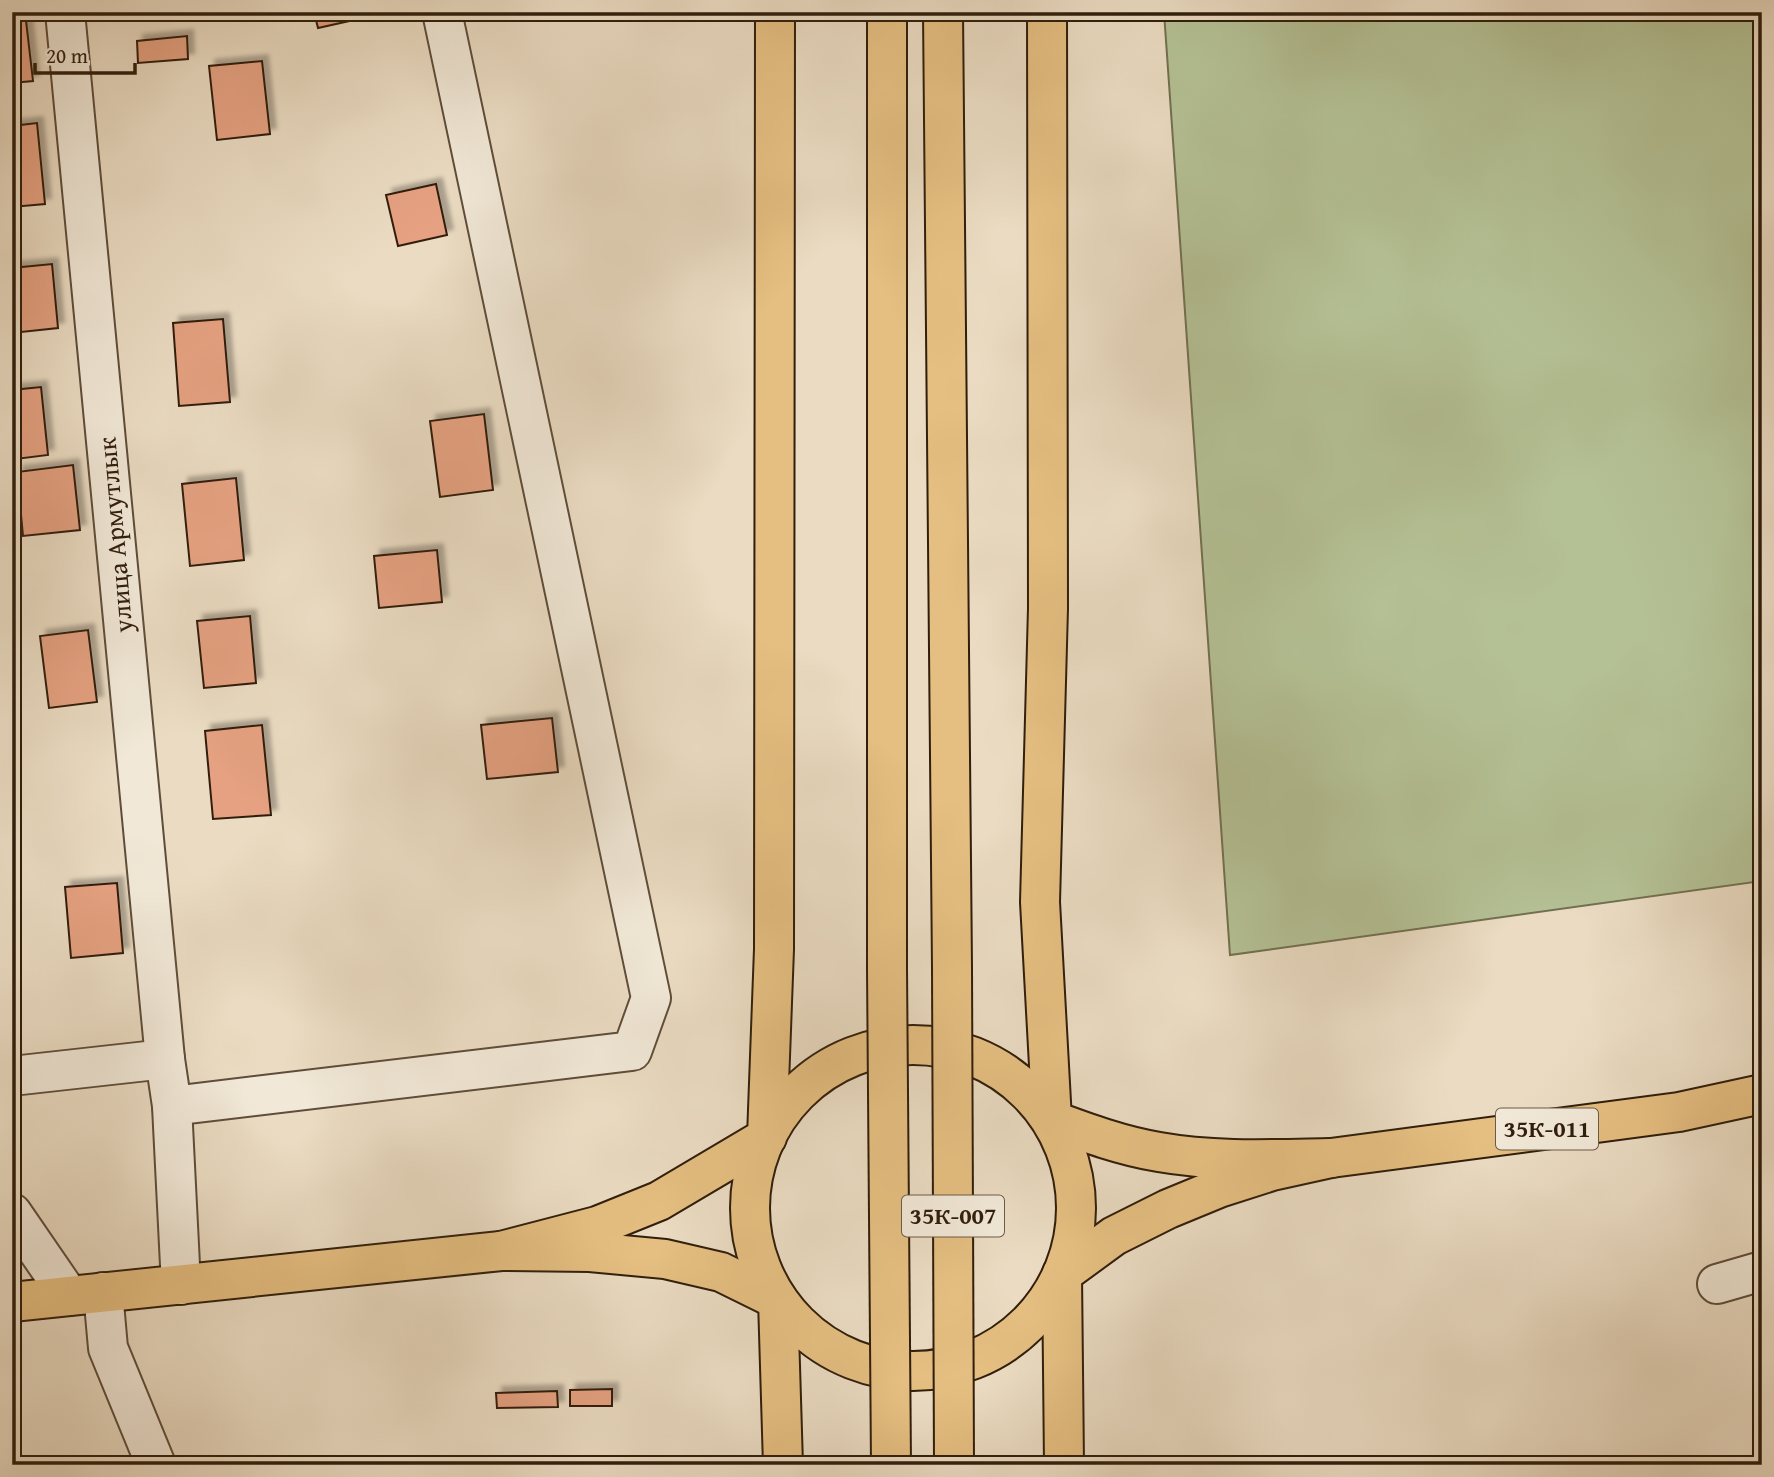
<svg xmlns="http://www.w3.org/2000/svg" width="1774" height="1477" font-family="'Gentium Book Plus',serif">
	<defs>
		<filter id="shadow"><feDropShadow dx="6" dy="-6" stdDeviation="2" flood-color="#0004"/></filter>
	</defs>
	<rect width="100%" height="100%" fill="#eadbc2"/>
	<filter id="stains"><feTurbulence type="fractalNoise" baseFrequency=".00286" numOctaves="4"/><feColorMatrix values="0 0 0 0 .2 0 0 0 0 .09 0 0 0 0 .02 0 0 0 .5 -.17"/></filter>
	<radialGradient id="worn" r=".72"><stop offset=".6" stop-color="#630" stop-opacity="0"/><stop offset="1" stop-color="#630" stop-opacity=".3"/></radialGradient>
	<polygon fill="#b4c195" stroke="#727050" stroke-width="2" points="1164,12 1762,12 1762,881 1230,955"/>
	<g fill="#e5a181" stroke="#301e0c" stroke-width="2" filter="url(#shadow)">
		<polygon points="12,12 25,12 33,81 12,83"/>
		<polygon points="314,12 371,12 372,16 318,28"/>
		<polygon points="187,36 188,59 138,63 137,41"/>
		<polygon points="262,61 270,134 217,140 209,66"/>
		<polygon points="37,123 45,204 12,207 12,126"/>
		<polygon points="436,184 447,235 398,246 386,195"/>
		<polygon points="52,264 58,328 12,333 12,268"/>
		<polygon points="223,319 230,402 179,406 173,323"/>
		<polygon points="41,387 48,455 16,459 12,422 12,390"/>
		<polygon points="484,414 493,490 440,497 430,421"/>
		<polygon points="73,465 80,530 23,536 17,472"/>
		<polygon points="236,478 244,560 190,566 182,484"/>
		<polygon points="437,550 442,602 379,608 374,556"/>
		<polygon points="250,616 256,683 204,688 197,621"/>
		<polygon points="88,630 97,702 49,708 40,636"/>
		<polygon points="552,718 558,772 487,779 481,725"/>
		<polygon points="262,725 271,815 213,819 205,731"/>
		<polygon points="117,883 123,953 71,958 65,887"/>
		<polygon points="612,1389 612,1406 570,1406 570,1390"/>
		<polygon points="557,1391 558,1407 497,1408 496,1393"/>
	</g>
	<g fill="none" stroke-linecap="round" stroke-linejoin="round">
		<defs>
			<g id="minor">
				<polyline points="65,12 165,1059 172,1106 181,1285"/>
				<polyline points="12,1076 165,1059"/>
				<polyline points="172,1106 632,1051 651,998 442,12"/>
				<polyline points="12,1213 69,1296"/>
				<polyline points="1717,1284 1762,1271"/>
				<polyline points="103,1292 108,1348 156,1465"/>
			</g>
			<g id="major">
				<polyline points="887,12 887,968"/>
				<polyline points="943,12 952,968"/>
				<path d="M1047,12L1048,608L1040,902L1052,1120C1087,1133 1122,1146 1159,1152C1215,1162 1274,1159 1331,1158"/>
				<circle cx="913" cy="1208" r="163"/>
				<polyline points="501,1251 597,1226 659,1201 767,1137 774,949 775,12"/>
				<polyline points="12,1302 501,1251 590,1252 665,1259 721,1272 778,1300 783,1465"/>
				<polyline points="1064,1465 1062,1274 1114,1236 1168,1209 1219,1188 1272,1171 1331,1158 1679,1112 1762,1094"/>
			</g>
		</defs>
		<use href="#minor" stroke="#5e4d3a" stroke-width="42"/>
		<use href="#major" stroke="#301e0c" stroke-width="42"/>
		<use href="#minor" stroke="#f1e8d7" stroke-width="38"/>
		<use href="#major" stroke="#e5be81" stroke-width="38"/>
		<defs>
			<g id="major-bridge">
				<polyline points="887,968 891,1465"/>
				<polyline points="952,968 954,1465"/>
			</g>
		</defs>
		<use href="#major-bridge" stroke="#301e0c" stroke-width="42" stroke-linecap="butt"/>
		<use href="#major-bridge" stroke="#e5be81" stroke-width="38"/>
	</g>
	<g text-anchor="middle" stroke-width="5" stroke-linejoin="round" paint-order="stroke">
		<g fill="#f1e8d7" stroke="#6a5b49" stroke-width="2">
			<rect x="1496" y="1108.5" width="102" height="41" rx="5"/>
			<rect x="902" y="1195.5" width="102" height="41" rx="5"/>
		</g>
		<g font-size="24" font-weight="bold" fill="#301e0c">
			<text x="1547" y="1137">35К-011</text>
			<text x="953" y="1224">35К-007</text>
		</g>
		<g font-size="26" fill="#301e0c" stroke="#f1e8d7">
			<text transform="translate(115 535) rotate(-95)" y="9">улица Армутлык</text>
		</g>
	</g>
	<rect width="1774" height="1477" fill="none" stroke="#eadbc2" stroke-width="42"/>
	<rect x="14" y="14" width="1746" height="1449" fill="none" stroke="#301e0c" stroke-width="3.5"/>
	<rect x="21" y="21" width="1732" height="1435" fill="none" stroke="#301e0c" stroke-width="2"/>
	<path d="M35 63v10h100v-10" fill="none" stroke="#301e0c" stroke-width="3.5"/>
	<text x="46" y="63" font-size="21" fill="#301e0c" stroke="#f1e8d7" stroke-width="5" paint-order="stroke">20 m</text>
	<rect width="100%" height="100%" filter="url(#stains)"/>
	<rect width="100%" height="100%" fill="url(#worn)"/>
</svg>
